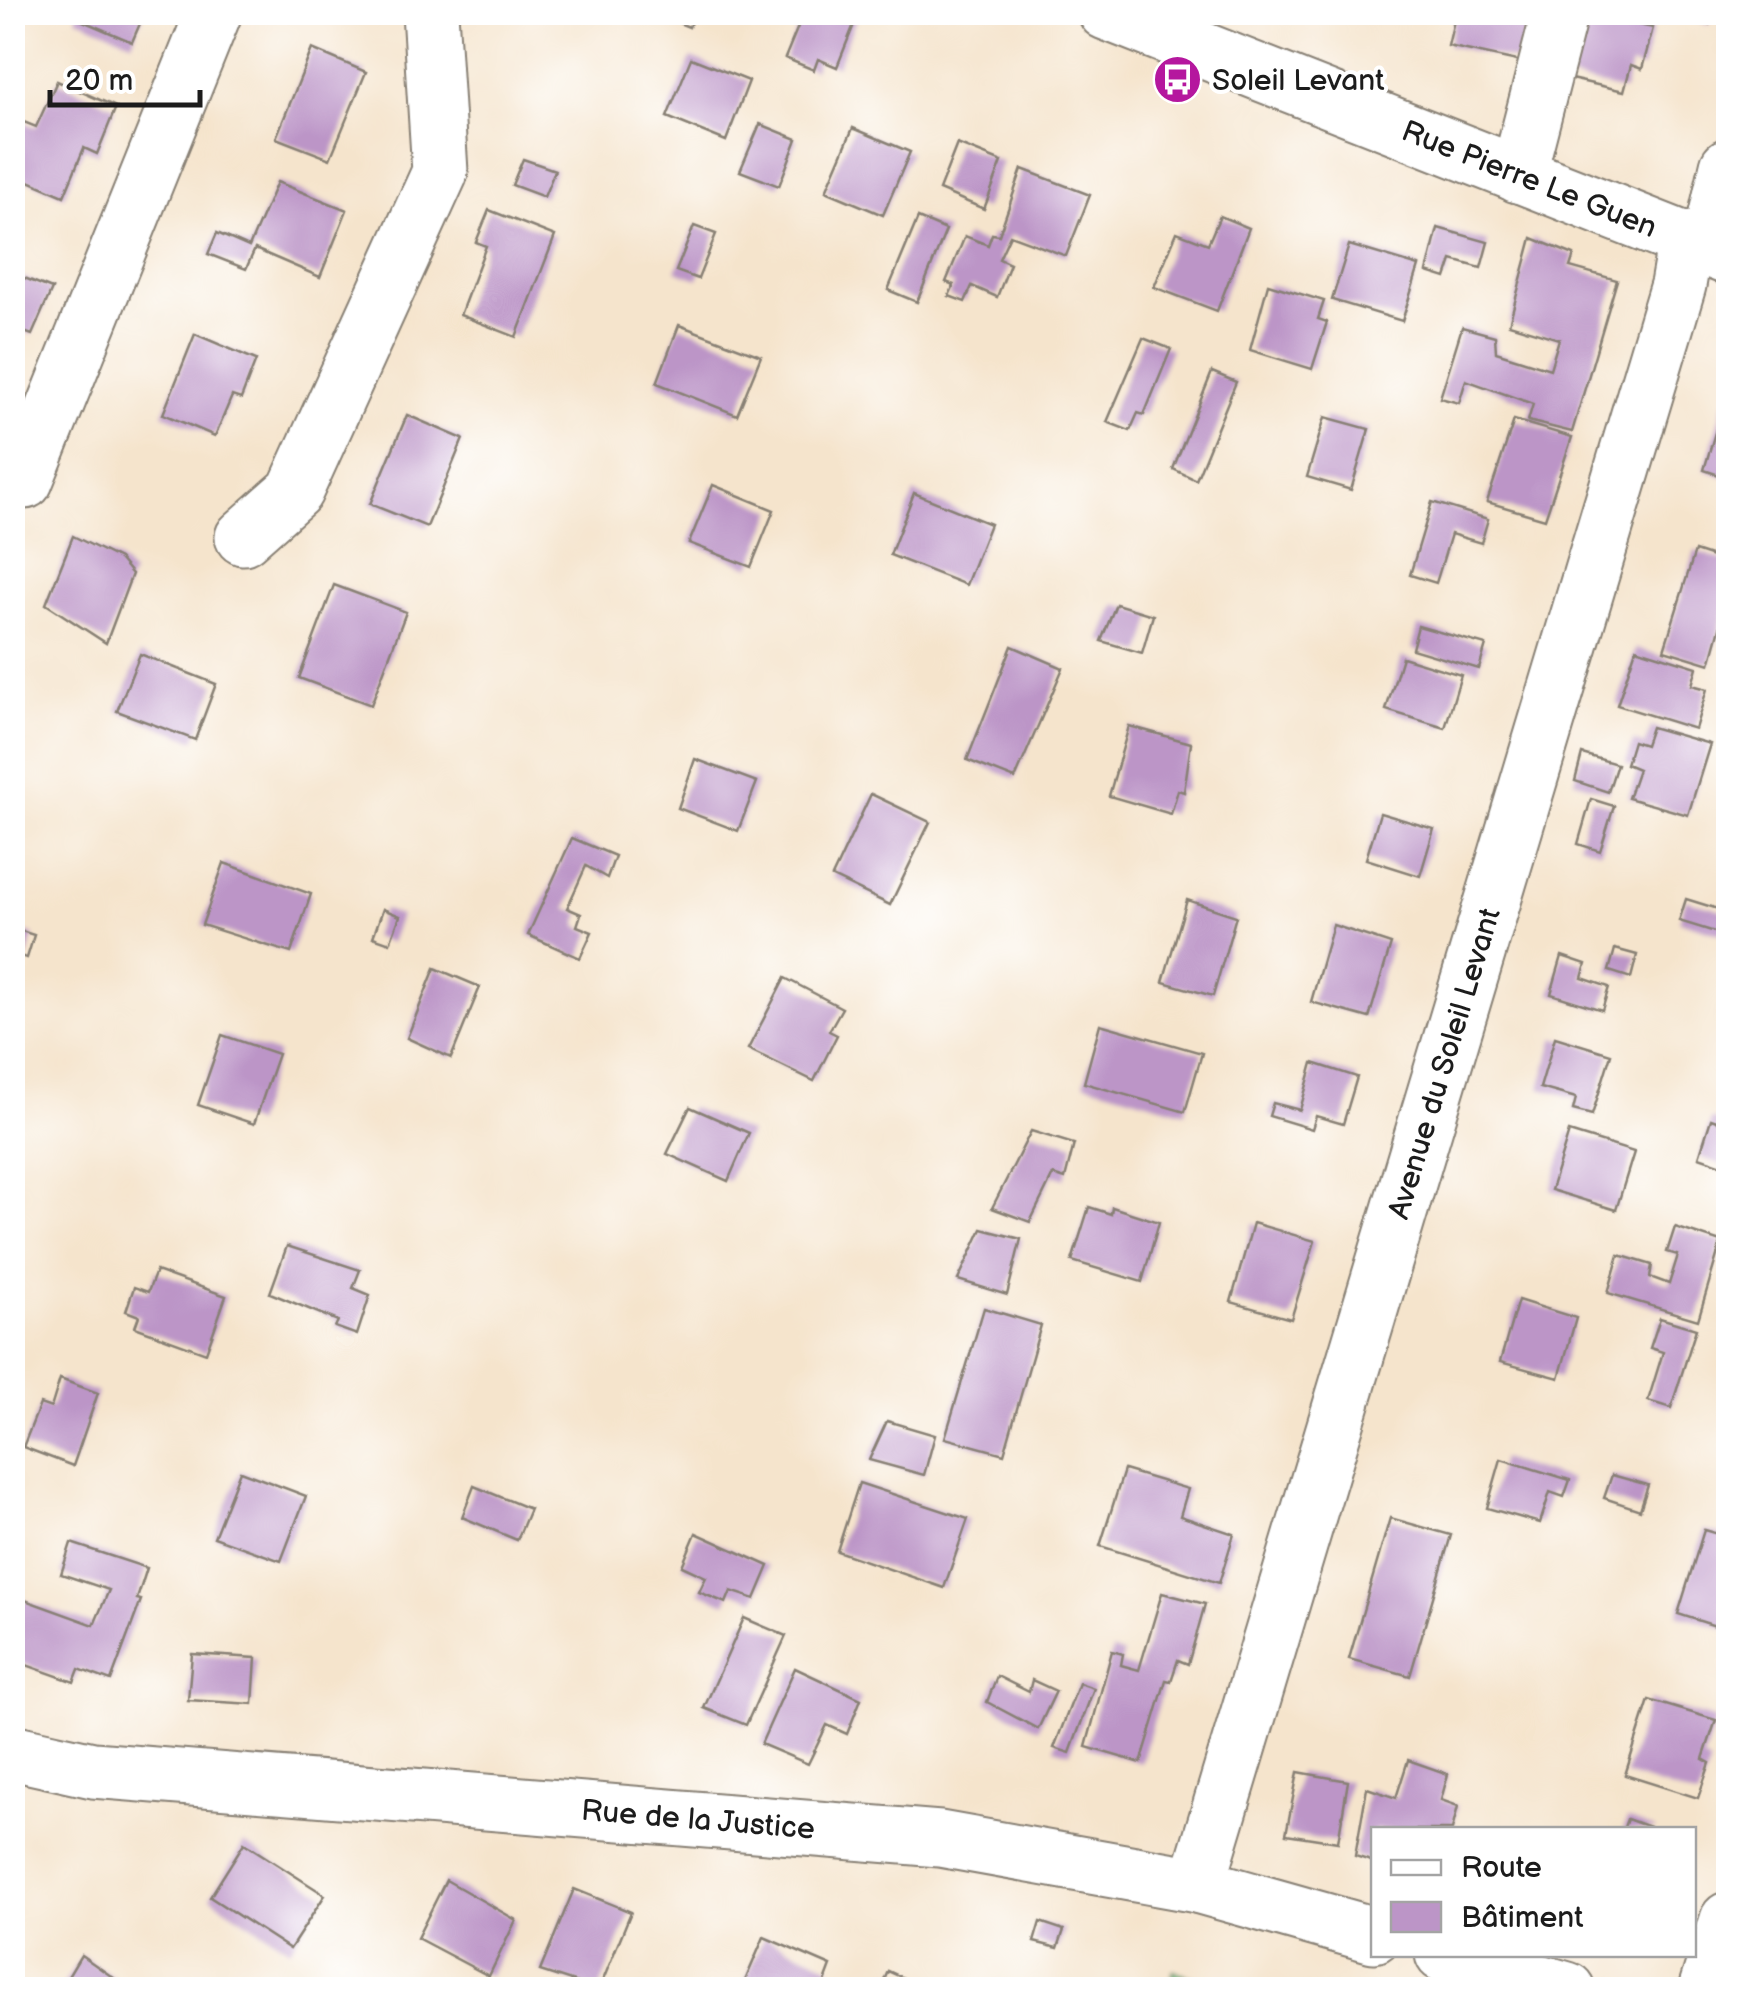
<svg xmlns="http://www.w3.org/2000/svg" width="1741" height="2002" font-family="'Balsamiq Sans',sans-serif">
	<rect width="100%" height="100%" fill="#fff"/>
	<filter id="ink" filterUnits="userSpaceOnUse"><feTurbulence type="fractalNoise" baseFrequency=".01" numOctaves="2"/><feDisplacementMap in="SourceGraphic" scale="20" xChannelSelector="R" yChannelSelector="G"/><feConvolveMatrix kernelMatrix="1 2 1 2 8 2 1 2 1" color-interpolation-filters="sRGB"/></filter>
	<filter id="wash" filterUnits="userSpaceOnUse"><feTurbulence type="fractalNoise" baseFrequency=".0048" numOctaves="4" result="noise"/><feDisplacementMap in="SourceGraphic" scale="40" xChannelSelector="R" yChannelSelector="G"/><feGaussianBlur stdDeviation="2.25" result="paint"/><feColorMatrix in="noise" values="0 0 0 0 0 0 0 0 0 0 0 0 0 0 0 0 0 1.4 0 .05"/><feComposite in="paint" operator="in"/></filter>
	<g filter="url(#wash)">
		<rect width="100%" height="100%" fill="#f5e4cc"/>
		<polygon fill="#83d08f" stroke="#507656" stroke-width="2.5" points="1174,1971 1229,1989 1168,1989"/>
		<g id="blocks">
			<g fill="#bc95c7">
				<polygon points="79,12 145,12 132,42 76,18"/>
				<polygon points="652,12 695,12 689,27"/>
				<polygon points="804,12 859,12 837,67 818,59 814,70 785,58"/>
				<polygon points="1456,12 1534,12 1522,62 1448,46"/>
				<polygon points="1579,12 1653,28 1642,69 1631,65 1624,91 1562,77"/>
				<polygon points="1667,12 1712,12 1709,25"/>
				<polygon points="312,49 366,72 330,159 276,138"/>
				<polygon points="691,58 749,81 726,141 667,117"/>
				<polygon points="57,81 116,107 97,154 84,148 64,196 12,174 12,148 24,122 36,127"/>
				<polygon points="760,124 797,139 779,186 740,171"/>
				<polygon points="853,128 910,152 883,215 826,191"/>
				<polygon points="957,144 1002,162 984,209 939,190"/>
				<polygon points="523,159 555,170 544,197 512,185"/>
				<polygon points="1022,169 1090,195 1066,256 1010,235 999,259 1010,264 997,297 972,286 965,302 949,296 954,285 946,282 965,236 988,245 992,234 999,235"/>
				<polygon points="277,182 347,210 320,277 255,249 246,269 208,254 217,233 249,247"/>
				<polygon points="489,210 555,236 516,337 460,315 486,246 476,242"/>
				<polygon points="1220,216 1249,228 1217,311 1154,287 1177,232 1208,244"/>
				<polygon points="918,218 946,230 917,302 888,290"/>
				<polygon points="694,226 716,234 698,279 676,271"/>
				<polygon points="1438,228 1488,242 1481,268 1452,260 1446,278 1427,272"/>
				<polygon points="1532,238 1574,255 1570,267 1617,280 1572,432 1528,421 1533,404 1466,380 1459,403 1440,398 1462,327 1495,336 1496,352 1550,369 1559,339 1509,324"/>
				<polygon points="1349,245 1419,266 1402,321 1332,300"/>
				<polygon points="12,273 52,289 32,335 19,330 12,344"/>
				<polygon points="1268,284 1324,301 1318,319 1327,322 1312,369 1250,350"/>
				<polygon points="679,325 761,356 737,415 657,383"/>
				<polygon points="195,334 256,360 241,399 232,396 215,436 163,414"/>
				<polygon points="1143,338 1171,349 1144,415 1138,413 1130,431 1107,422"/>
				<polygon points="1212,372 1236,382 1196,480 1173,469"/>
				<polygon points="1724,402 1728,403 1728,478 1704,470"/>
				<polygon points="407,415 463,439 427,527 370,504"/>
				<polygon points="1325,417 1369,429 1351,490 1307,477"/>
				<polygon points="1514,420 1572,437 1545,519 1487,502"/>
				<polygon points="713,485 774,510 751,567 689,543"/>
				<polygon points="914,493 990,524 966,585 890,555"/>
				<polygon points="1432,502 1488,519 1481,543 1451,534 1436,583 1410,575"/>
				<polygon points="73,536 119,559 132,574 106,643 46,604"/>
				<polygon points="1695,551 1728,562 1728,599 1710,664 1664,650"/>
				<polygon points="334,585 406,612 371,705 299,678"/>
				<polygon points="1116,604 1153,615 1142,653 1101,641"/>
				<polygon points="1418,626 1486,645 1479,669 1412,649"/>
				<polygon points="1012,646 1063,668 1015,779 967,760"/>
				<polygon points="1636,648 1697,667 1692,685 1707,689 1695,729 1617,705"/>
				<polygon points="140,654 216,684 195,740 117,711"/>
				<polygon points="1402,657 1461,675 1445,728 1386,710"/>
				<polygon points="1129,726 1191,743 1184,792 1178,790 1171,814 1109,796"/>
				<polygon points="1651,727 1710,744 1688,815 1628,798 1638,769 1626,764 1633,741 1645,745"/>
				<polygon points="1582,754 1617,764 1608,792 1575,781"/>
				<polygon points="695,759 757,782 738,831 678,808"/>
				<polygon points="871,794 930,822 890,905 832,877"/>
				<polygon points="1591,799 1614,806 1600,851 1578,844"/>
				<polygon points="1380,813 1434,829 1420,876 1366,859"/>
				<polygon points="572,838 615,856 607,878 586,866 567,908 581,914 577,926 592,932 580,958 528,935"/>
				<polygon points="224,863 311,894 291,953 202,925"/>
				<polygon points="1686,899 1728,912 1728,936 1679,921"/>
				<polygon points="1187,900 1236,916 1213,996 1163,982"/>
				<polygon points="383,909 400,916 390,943 373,937"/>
				<polygon points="1333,925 1391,944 1369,1018 1311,1002"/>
				<polygon points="12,928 34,935 27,958 19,956 16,963 12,962"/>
				<polygon points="1615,949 1637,955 1631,978 1609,971"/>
				<polygon points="1562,956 1586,964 1582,978 1609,987 1602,1010 1551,994"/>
				<polygon points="435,968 480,987 451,1058 407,1038"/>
				<polygon points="785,978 842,1008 829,1031 837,1035 814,1081 748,1049"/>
				<polygon points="1100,1024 1202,1053 1185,1112 1084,1083"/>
				<polygon points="222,1035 278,1054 254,1124 198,1105"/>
				<polygon points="1555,1037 1611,1054 1592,1115 1573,1110 1576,1098 1540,1088"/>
				<polygon points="1313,1063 1357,1077 1343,1124 1316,1116 1312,1129 1269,1116 1273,1103 1300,1110"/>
				<polygon points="690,1107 749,1133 728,1181 667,1154"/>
				<polygon points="1711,1119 1728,1125 1728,1167 1699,1157"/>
				<polygon points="1031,1131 1074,1144 1065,1179 1053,1175 1030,1222 992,1208"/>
				<polygon points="1569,1132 1634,1152 1616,1210 1551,1190"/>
				<polygon points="1089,1207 1111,1214 1112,1207 1159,1222 1142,1282 1072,1261"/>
				<polygon points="1253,1223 1315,1241 1291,1319 1231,1302"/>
				<polygon points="1675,1227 1721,1242 1698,1320 1608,1293 1619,1255 1652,1265 1650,1277 1669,1284 1678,1255 1667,1252"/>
				<polygon points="982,1229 1021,1239 1007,1295 958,1280"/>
				<polygon points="287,1246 360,1270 353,1288 370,1295 357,1335 335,1327 338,1321 270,1293"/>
				<polygon points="156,1271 226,1296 206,1353 135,1327 139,1316 126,1311 134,1287 148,1292"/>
				<polygon points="1518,1300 1576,1318 1559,1378 1500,1362"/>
				<polygon points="984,1308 1041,1325 1004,1454 945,1438"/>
				<polygon points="1660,1318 1696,1329 1671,1408 1648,1401 1663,1352 1650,1348"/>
				<polygon points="60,1379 98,1393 73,1466 23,1447 40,1404 51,1408"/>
				<polygon points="887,1421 935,1435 924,1475 869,1460"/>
				<polygon points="1501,1459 1570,1480 1564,1497 1550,1492 1540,1523 1487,1508"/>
				<polygon points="1124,1470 1188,1489 1180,1516 1234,1534 1219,1583 1100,1546"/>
				<polygon points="240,1471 306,1496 281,1561 214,1537"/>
				<polygon points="1612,1475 1648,1485 1640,1510 1604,1498"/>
				<polygon points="859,1483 968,1519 944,1588 837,1551"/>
				<polygon points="474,1486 530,1509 517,1540 462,1517"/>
				<polygon points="1390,1518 1451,1535 1410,1676 1349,1659"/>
				<polygon points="1704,1530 1728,1537 1728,1630 1678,1614"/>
				<polygon points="696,1533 769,1566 755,1599 731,1591 726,1603 699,1592 706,1577 682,1566"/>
				<polygon points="71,1543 147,1568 137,1599 141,1600 111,1681 79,1669 74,1682 12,1660 14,1596 94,1625 109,1590 61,1574"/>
				<polygon points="1162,1593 1205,1604 1188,1664 1178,1660 1171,1681 1166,1680 1141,1763 1086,1747 1112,1651 1123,1654 1121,1665 1139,1670"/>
				<polygon points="744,1618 786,1636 746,1725 704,1708"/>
				<polygon points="192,1654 256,1658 253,1704 188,1700"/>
				<polygon points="795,1668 861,1699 847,1734 827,1725 808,1764 761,1744"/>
				<polygon points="997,1676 1029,1692 1032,1680 1056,1691 1038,1729 987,1702"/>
				<polygon points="1079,1683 1094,1688 1070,1753 1054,1748"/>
				<polygon points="1649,1700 1716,1720 1703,1759 1710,1763 1698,1798 1625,1775"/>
				<polygon points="1408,1760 1448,1774 1441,1800 1458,1806 1452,1830 1374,1830 1374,1862 1355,1856 1367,1788 1396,1798"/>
				<polygon points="1298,1772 1348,1781 1338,1842 1286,1834"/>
				<polygon points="1627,1819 1655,1829 1655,1830 1623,1830"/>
				<polygon points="244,1843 325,1895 290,1949 210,1897"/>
				<polygon points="446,1880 516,1920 489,1976 417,1938"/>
				<polygon points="574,1889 631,1912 599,1990 540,1971"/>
				<polygon points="1040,1922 1064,1930 1058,1948 1034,1942"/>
				<polygon points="764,1937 831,1966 822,1990 741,1990"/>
				<polygon points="81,1955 131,1990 60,1990"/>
				<polygon points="888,1971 914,1983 911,1990 880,1990"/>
			</g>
		</g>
	</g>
	<g filter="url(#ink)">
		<use href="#blocks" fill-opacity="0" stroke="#888074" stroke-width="2.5"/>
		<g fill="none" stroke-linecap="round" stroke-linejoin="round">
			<defs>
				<g id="minor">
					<path id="s1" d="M1106,12L1728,257"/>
					<polyline points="1518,175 1560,12"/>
					<polyline points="1709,249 1728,166"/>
					<polyline points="25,481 214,12"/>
					<polyline points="243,537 295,491 440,172 430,12"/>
					<path id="s2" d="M12,1752L93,1770L940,1839L1197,1885L1374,1935"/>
					<path id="s3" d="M1197,1885L1678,285L1686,239"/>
					<polyline points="1443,1954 1567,1990"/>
					<polyline points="1706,1990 1728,1920"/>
				</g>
			</defs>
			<use href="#minor" stroke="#888074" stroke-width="59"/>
			<use href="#minor" stroke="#fff" stroke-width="55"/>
		</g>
	</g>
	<defs>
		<symbol id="bus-disc" viewBox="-11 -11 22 22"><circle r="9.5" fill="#b5179e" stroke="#fff"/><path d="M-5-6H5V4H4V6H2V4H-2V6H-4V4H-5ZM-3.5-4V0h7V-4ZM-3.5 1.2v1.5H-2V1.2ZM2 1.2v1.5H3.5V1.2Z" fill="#fff"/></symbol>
	</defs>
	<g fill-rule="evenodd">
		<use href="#bus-disc" x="1150" y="52" width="55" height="55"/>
	</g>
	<g text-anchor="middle" stroke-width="8" stroke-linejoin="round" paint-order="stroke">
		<g font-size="30" fill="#1c1c1c" stroke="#fff" text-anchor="start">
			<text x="1212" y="90">Soleil Levant</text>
		</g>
		<g font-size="30" fill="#1c1c1c" stroke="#fff">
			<text dy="10" stroke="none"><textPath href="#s1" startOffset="455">Rue Pierre Le Guen</textPath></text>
			<text dy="10" stroke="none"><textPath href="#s3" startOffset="858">Avenue du Soleil Levant</textPath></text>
			<text dy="10" stroke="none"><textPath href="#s2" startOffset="690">Rue de la Justice</textPath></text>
		</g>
	</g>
	<rect width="1741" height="2002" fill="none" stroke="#fff" stroke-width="50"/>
	<rect x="1371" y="1827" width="325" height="130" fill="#ffffff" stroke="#a4a4a4" stroke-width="2.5"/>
	<rect x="1391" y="1860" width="50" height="15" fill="#ffffff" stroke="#a4a4a4" stroke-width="2.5"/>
	<text x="1461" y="1877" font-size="30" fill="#1c1c1c">Route</text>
	<rect x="1391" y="1902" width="50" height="30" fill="#bc95c7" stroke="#a4a4a4" stroke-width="2.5"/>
	<text x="1461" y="1927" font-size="30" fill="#1c1c1c">Bâtiment</text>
	<path d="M50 90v15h150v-15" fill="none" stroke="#1c1c1c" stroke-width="5"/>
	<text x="65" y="90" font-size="30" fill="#1c1c1c" stroke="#ffffff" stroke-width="8" paint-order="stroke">20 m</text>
</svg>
